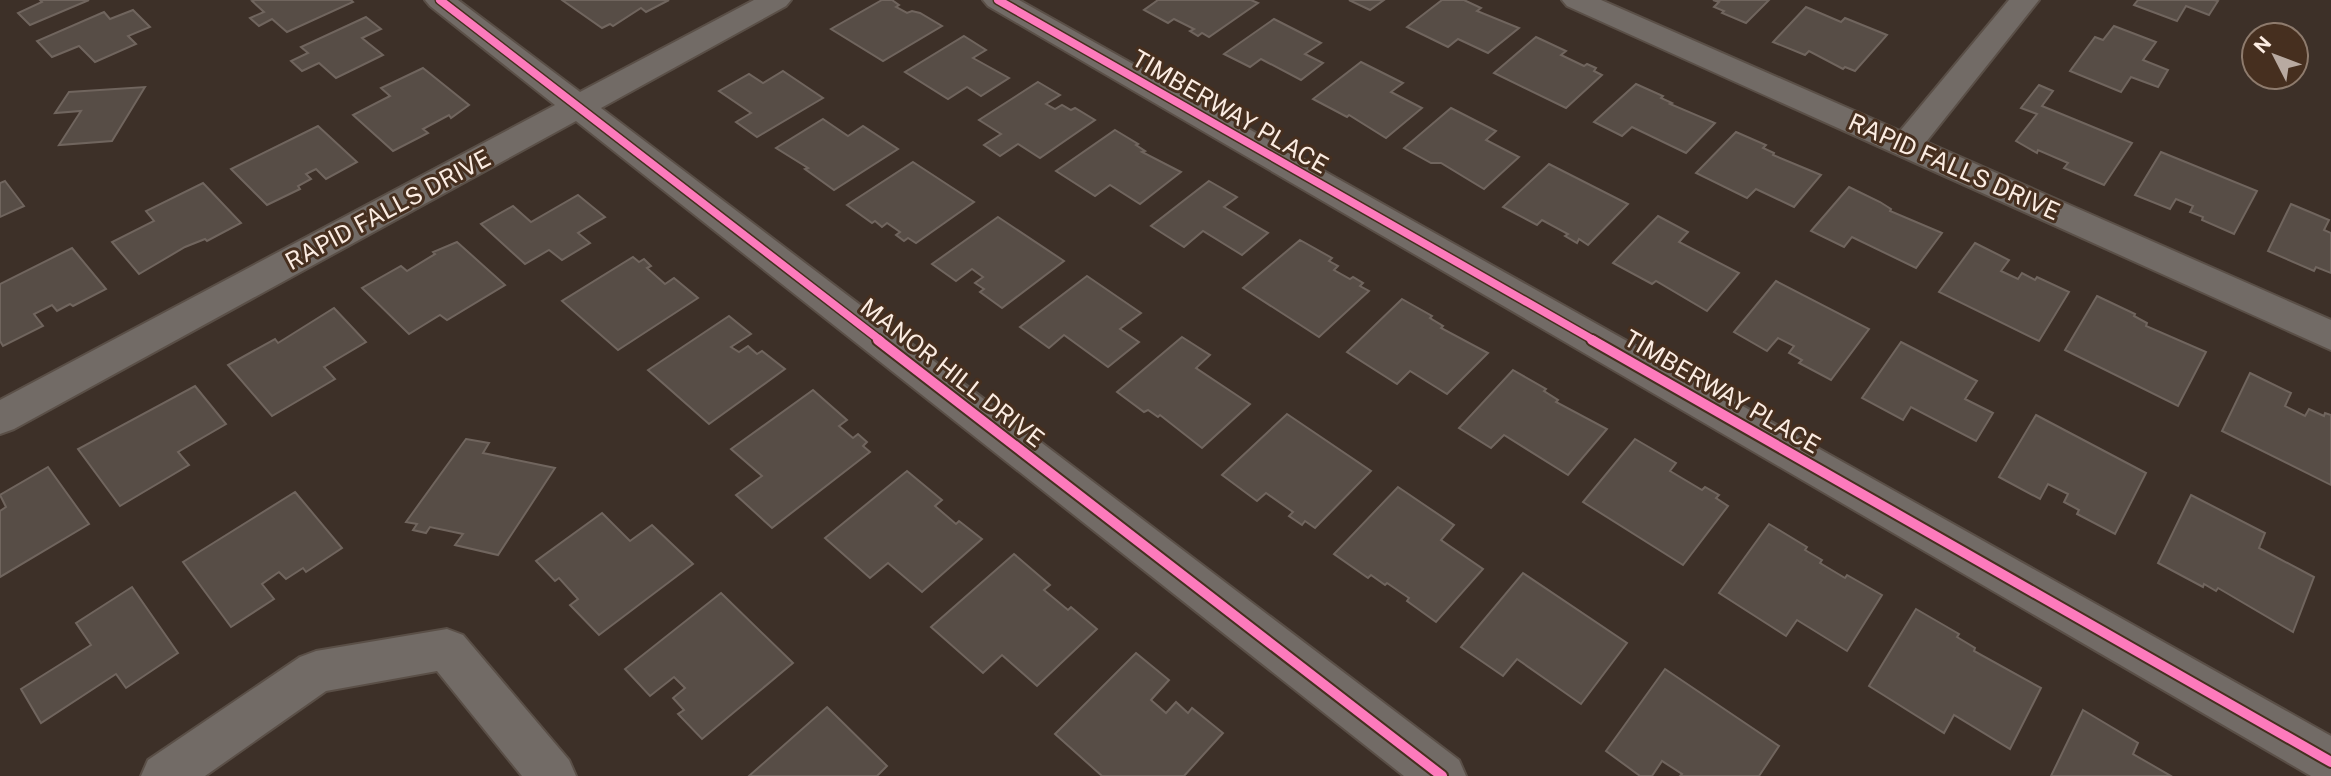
<svg xmlns="http://www.w3.org/2000/svg" width="2331" height="776" font-family="'Public Sans',sans-serif">
	<rect width="100%" height="100%" fill="#3d3028"/>
	<g fill="#574d46" stroke="#70655e" stroke-width="2">
		<polygon points="40,0 89,0 30,25 18,13 42,2"/>
		<polygon points="255,0 351,0 353,2 287,32 272,19 259,26 250,18 264,12 252,1"/>
		<polygon points="562,0 669,0 646,12 641,8 613,26 610,24 602,28"/>
		<polygon points="882,0 892,0 899,5 896,7 907,13 912,11 920,13 942,26 883,61 831,29"/>
		<polygon points="1158,0 1251,0 1258,3 1209,37 1202,33 1198,36 1190,31 1194,29 1174,19 1168,23 1144,10"/>
		<polygon points="1349,0 1384,0 1370,10"/>
		<polygon points="1442,0 1464,0 1481,8 1477,11 1519,28 1488,53 1458,39 1448,47 1407,27"/>
		<polygon points="1713,0 1769,0 1746,23 1722,13 1724,11 1714,7 1719,2"/>
		<polygon points="2138,0 2214,0 2218,1 2209,15 2186,6 2177,21 2134,5"/>
		<polygon points="1806,7 1841,22 1845,18 1887,35 1855,71 1845,67 1843,69 1809,51 1805,55 1773,42"/>
		<polygon points="133,10 150,27 128,36 136,44 95,62 79,46 52,57 37,41 104,12 110,19"/>
		<polygon points="366,17 381,29 362,38 383,55 336,78 319,63 302,71 291,61 308,53 301,47"/>
		<polygon points="1274,19 1321,43 1305,54 1323,63 1301,80 1261,59 1250,67 1224,54"/>
		<polygon points="2114,26 2156,42 2143,60 2168,70 2158,87 2131,77 2121,92 2070,71 2095,37 2103,40"/>
		<polygon points="964,36 986,50 973,58 1009,78 981,96 967,87 948,99 905,72"/>
		<polygon points="1536,37 1566,51 1561,55 1584,66 1587,64 1596,68 1594,71 1602,75 1566,108 1494,73"/>
		<polygon points="1361,62 1403,83 1391,92 1422,108 1386,138 1349,115 1347,117 1313,99"/>
		<polygon points="423,68 469,105 451,118 449,115 423,129 428,133 393,151 353,115 390,96 381,88"/>
		<polygon points="783,71 823,98 757,137 736,122 751,113 719,91 749,74 763,83"/>
		<polygon points="1038,82 1060,95 1046,104 1055,109 1062,105 1071,110 1075,108 1095,120 1040,158 1018,144 1000,156 984,145 1001,134 979,120"/>
		<polygon points="1636,84 1663,96 1661,98 1672,103 1670,104 1715,123 1686,153 1632,127 1622,136 1594,122"/>
		<polygon points="2039,85 2053,91 2042,106 2132,143 2104,185 2064,168 2068,163 2038,150 2037,153 2016,141 2037,114 2021,108"/>
		<polygon points="145,87 112,141 59,145 81,111 55,113 69,92"/>
		<polygon points="1451,108 1496,131 1486,140 1519,157 1484,189 1441,163 1431,163 1404,148"/>
		<polygon points="823,119 848,136 863,126 898,149 834,190 805,169 808,168 776,148"/>
		<polygon points="318,126 357,162 326,179 316,169 306,174 311,179 298,186 300,189 267,205 231,169"/>
		<polygon points="1115,130 1138,144 1136,145 1145,151 1142,152 1181,172 1140,204 1110,185 1095,196 1056,171"/>
		<polygon points="1736,132 1766,145 1763,148 1774,153 1773,155 1821,175 1794,207 1756,189 1747,198 1696,173"/>
		<polygon points="2161,152 2257,191 2234,234 2202,220 2203,217 2190,212 2193,206 2176,199 2170,209 2135,195"/>
		<polygon points="913,162 974,202 916,243 908,238 904,241 896,235 900,232 887,223 882,227 875,221 872,223 847,205"/>
		<polygon points="1549,164 1628,204 1588,245 1579,239 1577,243 1565,236 1568,234 1542,220 1537,225 1503,207"/>
		<polygon points="5,181 24,206 0,217 0,183"/>
		<polygon points="1209,181 1237,197 1224,207 1268,233 1242,255 1203,231 1184,247 1151,226"/>
		<polygon points="203,183 241,223 207,241 205,239 185,247 139,274 112,242 154,221 146,211"/>
		<polygon points="1849,187 1880,202 1891,209 1890,211 1942,233 1916,268 1852,237 1844,247 1811,231"/>
		<polygon points="578,195 605,217 578,233 590,243 562,260 549,250 525,264 481,224 513,206 531,222"/>
		<polygon points="2291,204 2329,220 2324,230 2331,233 2331,273 2316,267 2314,271 2268,251"/>
		<polygon points="1658,216 1688,232 1679,242 1739,273 1707,311 1656,281 1652,284 1613,263"/>
		<polygon points="998,217 1064,261 1002,308 980,292 984,289 975,283 983,277 972,269 956,281 932,264"/>
		<polygon points="1300,240 1332,258 1329,261 1338,266 1334,270 1350,279 1353,277 1363,283 1360,286 1369,291 1319,337 1243,288"/>
		<polygon points="457,242 505,285 447,320 440,315 409,334 362,288 401,266 407,271 435,254 433,252"/>
		<polygon points="1975,243 2009,260 2001,271 2018,279 2022,273 2035,280 2037,277 2069,292 2039,341 1939,292"/>
		<polygon points="72,248 106,289 73,306 70,304 57,311 52,305 34,314 43,326 3,346 0,341 0,284"/>
		<polygon points="633,257 639,262 644,259 651,266 647,268 665,284 674,278 698,298 618,350 562,301"/>
		<polygon points="1087,276 1141,313 1120,329 1139,342 1108,367 1064,335 1049,348 1020,327"/>
		<polygon points="1776,281 1869,329 1831,380 1799,363 1802,360 1789,353 1794,346 1778,338 1767,351 1734,332"/>
		<polygon points="2097,296 2135,314 2134,316 2147,323 2146,326 2206,352 2178,406 2065,350"/>
		<polygon points="1402,299 1432,316 1430,318 1443,326 1441,328 1488,353 1447,394 1410,371 1397,384 1347,352"/>
		<polygon points="334,308 366,342 324,367 335,379 272,416 228,365 275,339 278,343"/>
		<polygon points="729,316 751,334 731,347 739,352 748,346 757,354 762,351 785,369 709,424 648,370"/>
		<polygon points="1182,337 1210,355 1196,368 1250,404 1202,448 1160,415 1158,417 1148,410 1144,412 1117,392"/>
		<polygon points="1901,342 1977,381 1965,399 1993,413 1976,441 1911,407 1903,420 1862,398"/>
		<polygon points="1513,370 1546,389 1544,391 1558,400 1556,402 1607,429 1568,475 1504,435 1491,448 1459,428"/>
		<polygon points="2250,373 2291,393 2285,406 2305,416 2309,409 2324,416 2325,413 2331,415 2331,485 2222,431"/>
		<polygon points="195,386 226,424 178,452 189,465 120,506 78,449"/>
		<polygon points="813,390 847,420 839,426 853,438 858,434 867,442 863,446 870,452 772,528 736,495 762,476 731,449"/>
		<polygon points="1287,414 1371,471 1315,528 1305,521 1302,525 1289,516 1293,512 1266,493 1257,501 1222,475"/>
		<polygon points="2036,415 2146,473 2115,534 2077,514 2079,510 2064,502 2068,494 2048,484 2040,499 1999,477"/>
		<polygon points="466,439 489,443 483,453 555,468 498,555 455,545 463,534 430,527 426,533 413,530 417,524 406,522"/>
		<polygon points="1635,439 1676,463 1670,471 1702,490 1705,487 1719,495 1716,498 1728,506 1683,565 1583,502"/>
		<polygon points="48,467 89,524 0,577 0,511 6,507 0,495"/>
		<polygon points="907,471 942,500 935,506 956,524 959,521 982,539 922,592 888,563 870,578 825,538"/>
		<polygon points="1398,487 1454,525 1441,540 1483,569 1436,622 1407,601 1409,598 1387,583 1385,585 1371,575 1368,578 1334,554"/>
		<polygon points="295,492 342,548 306,572 303,568 286,579 279,572 262,584 274,599 231,627 183,562"/>
		<polygon points="2191,495 2265,533 2259,548 2314,577 2293,632 2218,588 2216,591 2204,584 2203,587 2158,563"/>
		<polygon points="602,513 630,541 652,525 693,564 599,635 570,605 578,599 559,578 555,581 536,561"/>
		<polygon points="1769,524 1807,547 1805,550 1822,560 1820,563 1845,578 1847,575 1882,595 1847,651 1797,620 1786,636 1719,593"/>
		<polygon points="1014,554 1050,585 1044,590 1068,610 1071,607 1097,629 1037,686 1002,655 983,673 931,627"/>
		<polygon points="1523,573 1627,643 1581,704 1517,659 1503,676 1461,647"/>
		<polygon points="132,587 178,653 126,688 116,674 41,723 21,689 91,645 76,623"/>
		<polygon points="721,593 793,663 702,739 678,714 684,710 673,698 685,688 674,677 650,696 625,669"/>
		<polygon points="1916,609 1959,634 1957,637 1975,648 1974,651 2041,688 2010,749 1954,715 1944,733 1869,686"/>
		<polygon points="1136,653 1169,680 1151,700 1166,713 1176,702 1188,713 1192,708 1223,733 1184,776 1102,776 1055,734"/>
		<polygon points="1665,669 1779,746 1759,776 1680,776 1682,774 1662,761 1652,776 1640,776 1606,751"/>
		<polygon points="827,707 887,766 877,776 749,776"/>
		<polygon points="2083,710 2138,743 2133,754 2171,776 2051,776"/>
	</g>
	<g fill="none" stroke-linecap="round" stroke-linejoin="round">
		<defs>
			<g id="minor">
				<polygon points="425,0 458,0 580,92 754,0 791,0 786,6 601,108 1459,760 1466,776 1404,776 576,121 14,429 0,434 0,400 555,105 430,6"/>
				<polygon points="983,0 1019,0 2331,736 2331,776 2311,776 988,6"/>
				<polygon points="1562,0 1601,0 1900,131 2009,0 2039,0 1926,142 2331,320 2331,350 1567,6"/>
				<polygon points="447,629 463,635 569,760 576,776 522,776 437,671 326,691 205,776 141,776 148,760 300,657 316,651"/>
			</g>
		</defs>
		<use href="#minor" stroke="#5a4f47" stroke-width="4"/>
		<use href="#minor" fill="#726b66" fill-rule="evenodd"/>
		<defs>
			<g id="cycleway-far1">
				<polyline points="440,0 881,341"/>
				<polyline points="998,0 1595,341"/>
			</g>
			<g id="cycleway">
				<polyline points="878,340 1442,776"/>
				<polyline points="1592,340 2331,762"/>
			</g>
		</defs>
		<use href="#cycleway-far1" stroke="#462f1f" stroke-width="11"/>
		<use href="#cycleway" stroke="#462f1f" stroke-width="14"/>
		<use href="#cycleway-far1" stroke="#fd7abc" stroke-width="8"/>
		<use href="#cycleway" stroke="#fd7abc" stroke-width="10"/>
	</g>
	<g text-anchor="middle" stroke-width="6" stroke-linejoin="round" paint-order="stroke">
		<g font-size="24" fill="#fbece2" stroke="#462f1f">
			<text transform="translate(1230 112) rotate(30)" y="8">TIMBERWAY PLACE</text>
			<text transform="translate(1954 167) rotate(24)" y="8">RAPID FALLS DRIVE</text>
			<text transform="translate(388 210) rotate(-28)" y="8">RAPID FALLS DRIVE</text>
			<text transform="translate(952 373) rotate(38)" y="8">MANOR HILL DRIVE</text>
			<text transform="translate(1722 392) rotate(30)" y="8">TIMBERWAY PLACE</text>
		</g>
	</g>
	<g transform="translate(2275 56) rotate(312)"><circle r="33" fill="#462f1f" stroke="#8e7b6d" stroke-width="2"/>
	<path d="M0-5L12 26L0 18L-12 26Z" fill="#b8aaa1"/>
	<text y="-10" font-size="19" font-weight="bold" text-anchor="middle" fill="#fbece2">N</text>
	</g>
</svg>
